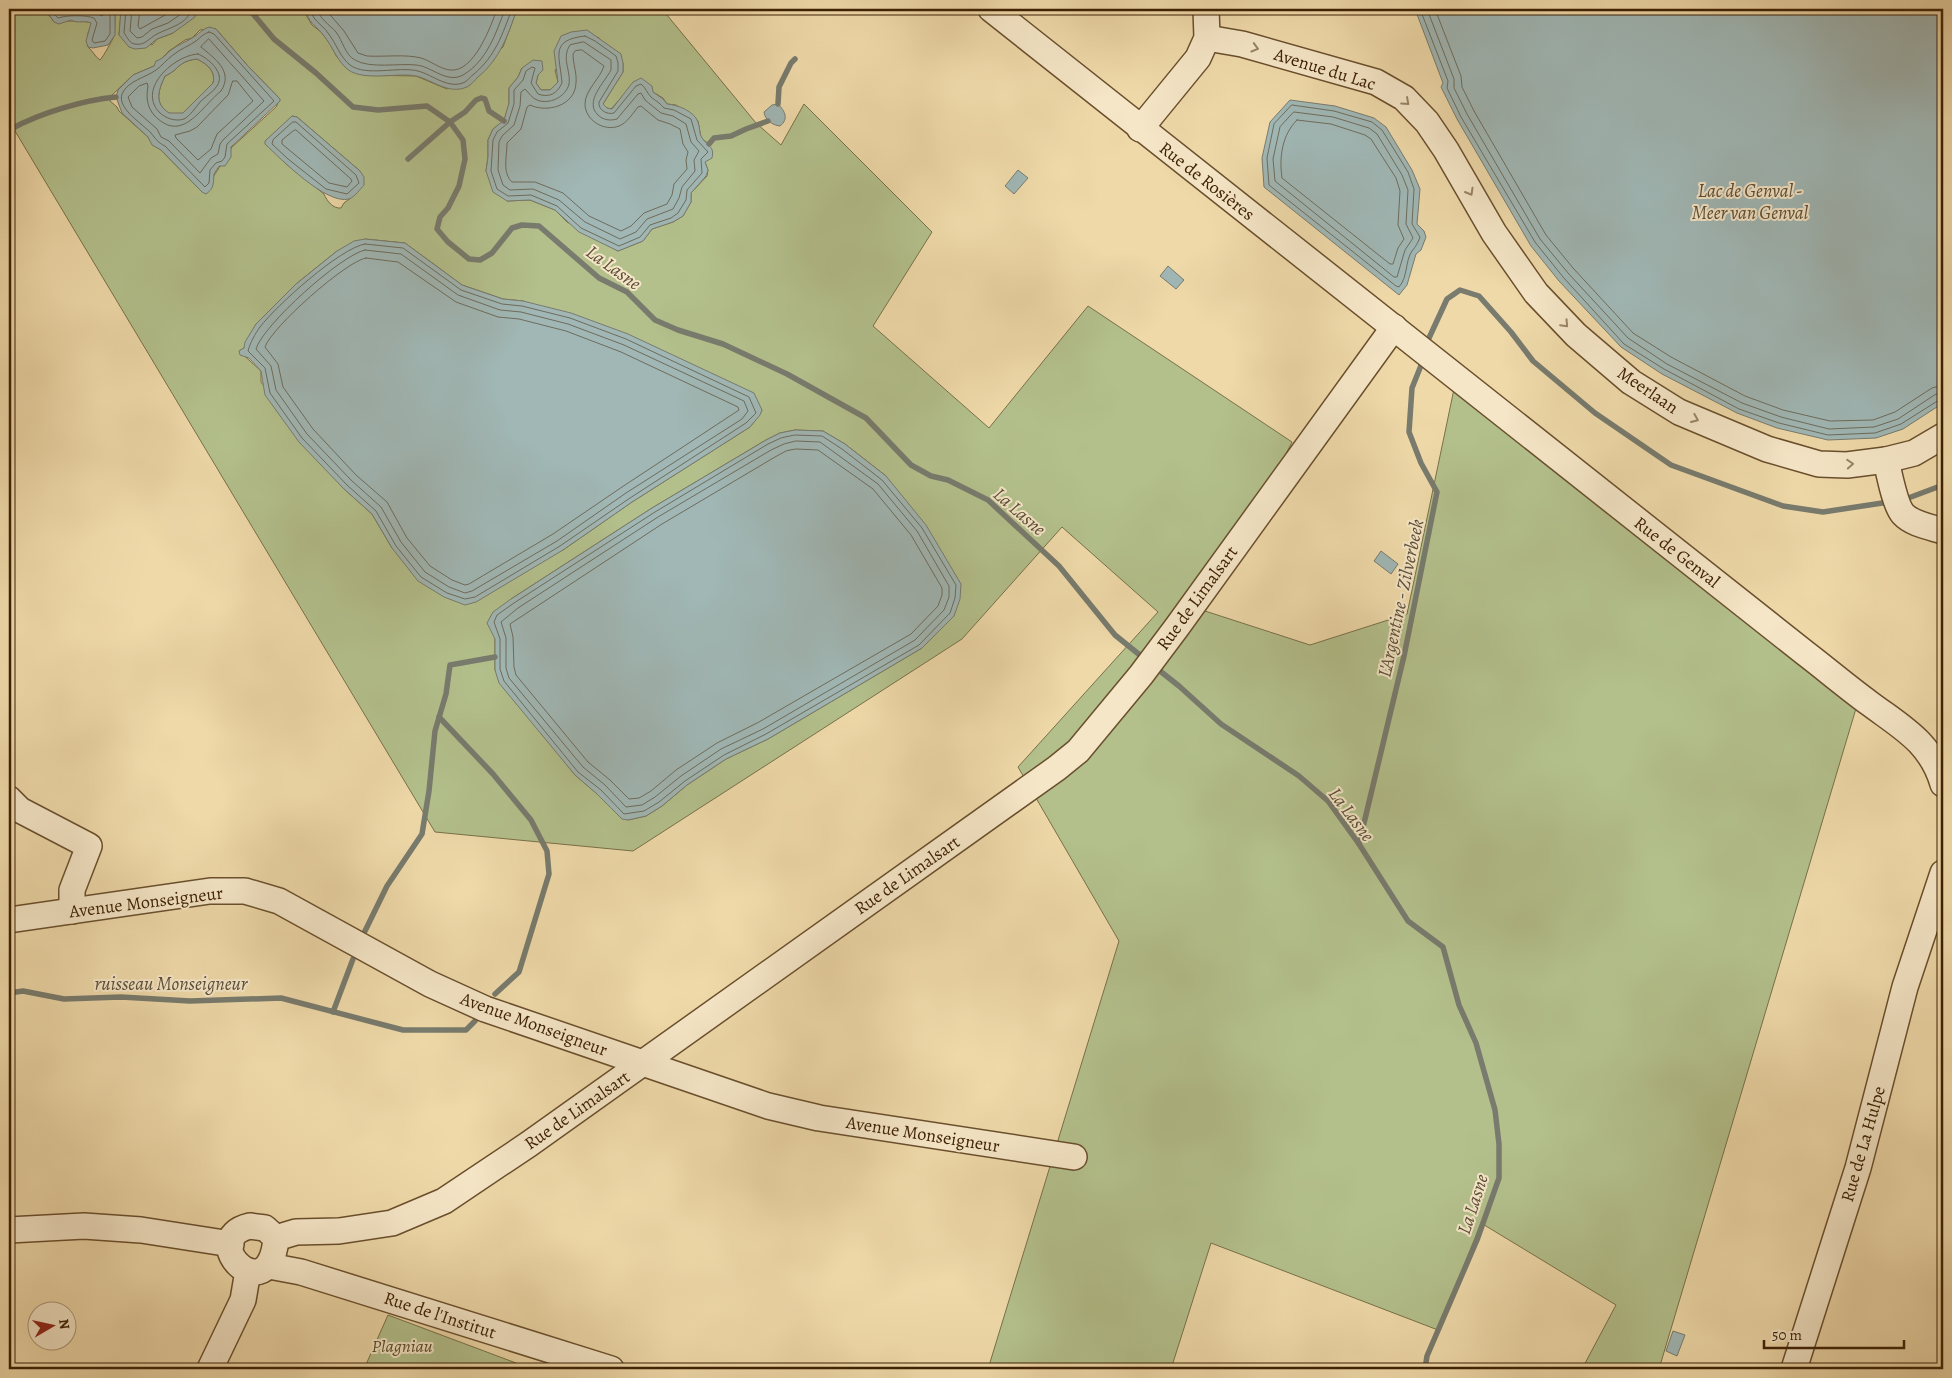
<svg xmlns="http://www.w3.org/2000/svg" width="1952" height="1378" font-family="Alegreya,serif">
	<rect width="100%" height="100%" fill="#efd9a9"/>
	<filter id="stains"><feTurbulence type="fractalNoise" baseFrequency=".004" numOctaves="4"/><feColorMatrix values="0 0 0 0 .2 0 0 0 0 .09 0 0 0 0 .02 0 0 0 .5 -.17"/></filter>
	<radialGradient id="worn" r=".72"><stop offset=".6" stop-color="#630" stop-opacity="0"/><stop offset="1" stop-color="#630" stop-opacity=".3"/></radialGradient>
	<g fill="#b3c08c" stroke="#787048" fill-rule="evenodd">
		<path d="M9,9C28,9 43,4 54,22C63,21 84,20 92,23L88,33V47C93,51 95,57 100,60C103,57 112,41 114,36C115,34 115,12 115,9H121V11L119,35L152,45L157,39L173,33L196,9H307L306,15L312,25L321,32L329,42L337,57L363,75L416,76L447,89L503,47L517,9H662L756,123L781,145L804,104L932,232L873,326L989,428L1088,306L1292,442L1205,611L1310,645L1407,614L1454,389L1863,685L1659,1369H1582L1616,1305L1481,1223L1438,1330L1211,1243L1171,1369H988L1119,941L1018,767L1158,612L1062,527L962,639L633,851L435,832L9,121ZM216,29L247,65L280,99L276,107L231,148L230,151C220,165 213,179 202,192L161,150L153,145L148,137L119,111L117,107L110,101L109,98L133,75L154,66L169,51L185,40L192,38L200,30ZM598,37L623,63V72L603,104L607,108L611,109L621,98L653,92L663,98L667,104L676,105L698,121L701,138L709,144L705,162L708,170L707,176L691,193V202L683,216L673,222L652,229L643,241L618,251L567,222L555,210L530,200L507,201L486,171L488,157V140L493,129L504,121L509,104V88L518,77L522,68L538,75L536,83L541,90H550L558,82L555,70ZM292,116L297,117L360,171L352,197L344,203L341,208C333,209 327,201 324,194L285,163ZM365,239L405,243L462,285L503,299L523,301L757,402L762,411L750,427L632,502L563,550L392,548L372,514L343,488L261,382V371L239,351L244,348L256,324L296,284L337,251ZM795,430L823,431L845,444L886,476L954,616L922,648L768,739L726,759L687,785L662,806L646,816L628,820L575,775L540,731L495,670V639L511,599L652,508L766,440L780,433Z"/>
		<path d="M197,59C207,64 216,71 213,83L183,114H169C154,103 158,91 165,76C179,70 178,61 197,59Z"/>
		<polygon points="388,1315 532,1369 364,1369"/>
	</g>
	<g fill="#a0b7b5" stroke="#787b6e" fill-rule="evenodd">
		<path d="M41,9H115V35L108,45L93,48L88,47L86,41L91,23C84,20 78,24 71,20L59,24L54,22L50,16Z"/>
		<polygon points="121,9 196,9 195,17 173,33 157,39 146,48 135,49 129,47 119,35"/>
		<path d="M307,9H517C508,35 500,59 478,77C475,80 471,85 467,87C448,95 433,80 416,76C397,72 360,83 345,67C336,58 332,46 324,36C317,26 306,22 307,9Z"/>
		<polygon points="1415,9 1943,9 1943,403 1903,429 1876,438 1828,440 1777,428 1737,413 1662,374 1621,347 1559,281 1531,246 1457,119 1441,87 1443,83"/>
		<path d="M209,27L216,29L247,65L280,99V101L231,147V157L225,166H219L214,174C213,182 215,188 206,194L202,192L161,150L152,145L148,137L122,113L116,97L118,90L133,75L154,66L156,61C163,59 166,54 171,50C178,45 185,42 192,38C199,34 201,30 209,27ZM197,59C207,64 216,71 213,83L183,113H169C154,103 158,91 165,76C179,70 178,61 197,59Z"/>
		<path d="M587,30L621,54L623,63V72L603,104L607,108L612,109L633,82L641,78L652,86L653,92L663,99L667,104C678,105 694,111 698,122C700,127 699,134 702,138C707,146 715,146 712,158L705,162L708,170L706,176L691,193V202L683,216L673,222L652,229L643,241L618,251L579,232L555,210L530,200L507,201L493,192L486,171L488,157V140L493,129L504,120L509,103V88L518,77L522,68L533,60L542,61L543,70L538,75L536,83L541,90H550L558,82L554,51L561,36L571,32Z"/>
		<polygon points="1290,100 1335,106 1374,118 1386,127 1412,170 1420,189 1417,224 1424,231 1426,237 1421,250 1416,254 1407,285 1399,295 1264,187 1262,158 1270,122"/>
		<path d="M778,104C785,111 789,119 780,126C772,125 765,120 764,112L772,105Z"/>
		<path d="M292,116L297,117L360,171L364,177V185C360,189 355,197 349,199C326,205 281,159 265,144V141Z"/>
		<polygon points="1018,170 1028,178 1014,194 1005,186"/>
		<polygon points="365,239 405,243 462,285 503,299 523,301 571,313 628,334 754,393 762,410 760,415 750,427 632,502 563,550 476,602 465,605 444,597 418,581 392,548 372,514 343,488 299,442 265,395 261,371 249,358 240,355 239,351 244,348 245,342 256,324 296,284 337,251 354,241"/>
		<polygon points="1168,266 1184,280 1176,289 1160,276"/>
		<polygon points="795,430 823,431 845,444 886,476 926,525 961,584 960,599 954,616 922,648 768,739 726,759 687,785 662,806 646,816 628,820 622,819 597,794 575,775 499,683 495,670 495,639 487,623 493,612 511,599 652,508 766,440 780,433"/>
		<polygon points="1381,551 1398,564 1391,574 1374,561"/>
		<polygon points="1673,1331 1685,1335 1677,1356 1666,1351"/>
	</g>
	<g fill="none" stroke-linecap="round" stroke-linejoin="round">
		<g stroke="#6e6c5c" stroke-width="1">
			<path d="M49,9L58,18C67,15 86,15 94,18L97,23L92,40L94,43L105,41L110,34V9"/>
			<polyline points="59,9 61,10 89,10 102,16 104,14 104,9"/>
			<path d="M126,9L124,33C127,37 130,44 135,44C145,46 149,38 157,34C168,28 189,24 191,9"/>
			<polyline points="132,9 130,31 137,38 142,37 152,29 168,23 184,12 185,9"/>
			<polyline points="140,9 138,26 140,29 176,9"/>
			<path d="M311,9C311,20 322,24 328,33C336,43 340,57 350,65C366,77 399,66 418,71C433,75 449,90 465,82C468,80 471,76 474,74C496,55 502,35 512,9"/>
			<path d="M318,9C318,18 330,25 336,32C343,41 345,55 355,60C370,69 399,63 416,65C431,66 447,84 463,75C487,61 496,33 505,9"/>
			<path d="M325,9L344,31L358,53L367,56C383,57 406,54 421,58C431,61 440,69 450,70C474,73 491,26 497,9"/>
			<polyline points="1420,9 1448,81 1447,88 1461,117 1535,242 1563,277 1624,344 1664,369 1739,409 1779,423 1828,435 1875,433 1901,424 1939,400 1943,399"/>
			<polyline points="1427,9 1454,79 1454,88 1467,114 1540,239 1568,273 1628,338 1667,364 1742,403 1781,417 1829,429 1874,427 1898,419 1936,394 1943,392"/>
			<polyline points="1435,9 1461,76 1462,87 1474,111 1546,235 1573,268 1633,333 1671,357 1745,396 1783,410 1830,421 1873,420 1895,412 1932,388 1943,385"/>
			<path d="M209,32L214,34L274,101L227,144L225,157L222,161L216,163L210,170L209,183L205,187L165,146C157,142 156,139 151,133C143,124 117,109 122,94C127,81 147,77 156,70C162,66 167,59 173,55C180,49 189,46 196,41C201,37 203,34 209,32Z"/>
			<path d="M585,36L595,41L616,56L618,63V71L599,102C598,110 607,115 614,113L636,86L641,84C646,88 647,93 651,97C656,101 660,103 664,108L674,110L691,119L697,140L708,152L701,159L702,173L687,190L686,200L678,213L671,218L650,225L640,237L619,246L581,228L557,206L531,195L508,196L497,189L491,171L493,140L497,132L508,123L514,104V90L523,80L526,71L532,67L535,68L531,83L538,94C549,98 557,94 562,83C560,56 549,40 585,36Z"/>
			<path d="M209,39L264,101L223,140L220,144L218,154L211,158L200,173L169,141L161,137L157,129L132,107L128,97L139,86L147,83L148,86C146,97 147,107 154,115C182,145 201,107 221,91C234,71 214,58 201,47Z"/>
			<path d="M584,42L611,60V70C604,83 584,102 598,115C603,120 610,121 617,119L638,94L641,93L645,100L661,113L673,116L686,124L691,142L699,151L694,160L695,171L682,187L679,198L673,209L647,219L636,232L620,239L585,222L559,200L533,189L510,190L503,185L498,170L499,142L502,136L514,125L520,106L521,92L525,89C529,93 532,98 537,100C549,105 566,97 569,84C571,70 561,58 570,45Z"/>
			<path d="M582,50L604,66C600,79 585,90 585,104C585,120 604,132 619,126C627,123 633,113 638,107L641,106L658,120L670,124L680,129L683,144L688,152L686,160L687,169L674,184L672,195L667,204L644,213L631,226L621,231L589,216L563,193L535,182H512C502,173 507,156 507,143L521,129L527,107L530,105C547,113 575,106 576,83C577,73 573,64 573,54L575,51Z"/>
			<path d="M198,54C208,58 226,73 217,86C213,92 205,97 200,102C196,107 190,116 184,119C175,122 165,118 159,112C137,88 175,55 198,54Z"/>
			<polygon points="233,81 237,81 253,101 217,134 211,149 198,160 176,138 175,135 190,131 197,127 228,95"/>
			<path d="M1292,105L1334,111L1372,122L1382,130L1408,172L1414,189L1412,224L1420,237C1418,243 1416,246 1412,251C1405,261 1408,277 1399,287L1396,286L1269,185L1267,158L1274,124Z"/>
			<polygon points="1294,112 1333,117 1369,128 1377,134 1402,175 1408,190 1406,224 1413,238 1405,250 1397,277 1394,277 1275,181 1273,159 1280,127"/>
			<path d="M1297,120L1331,124L1365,135L1371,139L1396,178L1400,191L1398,225L1404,239L1398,248L1393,264H1390L1282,178C1279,157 1282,135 1297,120Z"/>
			<polygon points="293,122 296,122 356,175 359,183 347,194 326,189 288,159 272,144 273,140"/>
			<polygon points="296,130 351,179 352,181 347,187 329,183 282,144 282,140 293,131"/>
			<path d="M365,244L403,248L461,290L502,304L522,306L570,318L626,339L749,397L756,413L746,423L630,498L560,546L475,597L465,599L447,593L421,577L396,546L376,511L347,485L302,438L270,393L265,368L248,351C250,343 255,334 260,327C276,306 340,248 365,244Z"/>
			<path d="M365,250L401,254L458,295L500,310L521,312L568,324L624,345L744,401L748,411L742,419L626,493L557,541L472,591L465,593L449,587L425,572L401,542L381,507L351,480L307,434L276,390L271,366L256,349C263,325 341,255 365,250Z"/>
			<path d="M366,258L398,262L456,302L498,317L519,319L566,331L621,352L738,407L739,410L622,487L553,534L469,584L465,585L452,580L430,566L407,538L387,502L356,475L313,429L283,387L278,364L265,347C271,328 346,261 366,258Z"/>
			<polygon points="795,435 822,436 842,449 882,480 922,528 956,585 955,598 950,613 919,645 766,734 724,755 685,781 659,802 644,811 624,814 601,790 578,772 504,681 500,669 500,639 494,622 497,615 514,603 655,512 768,444 781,438"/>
			<polygon points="796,441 820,442 878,484 917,531 949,586 949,597 944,610 915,640 763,729 721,749 681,776 655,797 642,805 626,807 605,785 583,767 509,678 506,668 506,638 501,622 518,608 658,517 771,450 784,444"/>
			<polygon points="796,449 818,450 873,489 911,535 942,588 942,595 938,606 911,634 759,722 717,743 676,770 651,791 639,798 629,799 610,780 588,762 516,675 514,667 513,637 510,624 662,524 775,457 786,451"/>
		</g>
		<g stroke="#787b6e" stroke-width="5.5">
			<polyline points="249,9 274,39 316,73 353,107 378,110 427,106 450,122 463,140 465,159 459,186 448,208 440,217 437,229 448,242 469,259 480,260 492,253 512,228 522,225 539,226 599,278 627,292 655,320 678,330 723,344 787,374 866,418 911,465 931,476 948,480 988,500 1059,566 1115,635 1146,660"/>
			<polyline points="778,104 779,87 791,63 795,59"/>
			<path d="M11,129C40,113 84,100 116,97"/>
			<polyline points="709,144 714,138 731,136 746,129 768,121"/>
			<polyline points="408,159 450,122 465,112 476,100 481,98 485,99 489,111 504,121"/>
			<polyline points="1429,338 1447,299 1460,290 1479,296 1511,332 1533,361 1595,413 1671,465 1783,506 1823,512 1889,502"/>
			<polyline points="1903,500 1943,485"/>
			<polyline points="1155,667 1179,686 1221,724 1299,776 1328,801 1359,844 1408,921 1443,947 1459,1005 1476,1043 1495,1110 1499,1144 1499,1178 1477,1240 1427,1356 1425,1369"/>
			<polyline points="439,717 493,774 531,820 547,851 549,874 519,972 495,994"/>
			<polyline points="1359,844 1404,656 1437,492 1421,463 1409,432 1412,388 1422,363"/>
			<polyline points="365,931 387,886 422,834 429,791 435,731 446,694 450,665 495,657"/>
			<polyline points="9,993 23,991 64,999 121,997 190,1001 281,998 403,1030 466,1030 475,1021"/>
			<polyline points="333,1012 353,959"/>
		</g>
		<defs>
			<g id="minor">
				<path d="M991,9L1805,653C1826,669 1847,687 1869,703C1901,727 1931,742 1943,784"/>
				<polyline points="1207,38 1242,44 1376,82 1404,98 1427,122 1446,150 1494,233 1536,293 1576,335 1631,382 1679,412 1767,449 1819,464 1847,465 1886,460 1914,453 1943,436"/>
				<polyline points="1140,129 1198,58 1207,38 1206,9"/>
				<path d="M1886,460C1889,473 1895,505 1903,514C1912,524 1930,527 1943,531"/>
				<polyline points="9,799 20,810 89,846 72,890 72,911"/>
				<polyline points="9,920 210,891 245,891 279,901 430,984 485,1009 768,1106 819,1118 1074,1157"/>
				<path d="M250,1226L265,1228L276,1238C270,1315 194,1239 250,1226Z"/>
				<polyline points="9,1230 84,1226 141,1230 231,1244"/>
				<polyline points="276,1238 296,1232 339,1231 392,1223 444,1201 529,1144 1057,768 1078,751 1141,675 1177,627 1394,327"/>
				<polyline points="269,1266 301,1272 611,1369"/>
				<polyline points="210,1369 243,1300 248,1271"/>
				<polyline points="1794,1369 1858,1168 1905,987 1943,873"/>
			</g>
		</defs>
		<use href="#minor" stroke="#6a4f2d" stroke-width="28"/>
		<use href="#minor" stroke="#f5e6c7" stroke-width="25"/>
	</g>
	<defs><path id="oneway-chevron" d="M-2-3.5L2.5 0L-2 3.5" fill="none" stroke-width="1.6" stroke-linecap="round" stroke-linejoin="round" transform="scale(1.25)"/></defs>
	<g stroke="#998466">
		<use href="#oneway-chevron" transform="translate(1255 48) rotate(16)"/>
		<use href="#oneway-chevron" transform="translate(1406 102) rotate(42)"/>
		<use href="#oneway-chevron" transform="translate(1470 192) rotate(60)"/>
		<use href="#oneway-chevron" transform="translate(1565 324) rotate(47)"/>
		<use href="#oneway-chevron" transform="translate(1695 419) rotate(23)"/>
		<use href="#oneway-chevron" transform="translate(1850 464) rotate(-4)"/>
	</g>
	<g text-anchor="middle" stroke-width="4" stroke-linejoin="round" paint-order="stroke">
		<g font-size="18" fill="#3d2104" stroke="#f5e6c7">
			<text transform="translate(1325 69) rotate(17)" y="6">Avenue du Lac</text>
			<text transform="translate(1207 181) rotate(38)" y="6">Rue de Rosières</text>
			<text transform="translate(1648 390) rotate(34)" y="6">Meerlaan</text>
			<text transform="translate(1677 552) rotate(38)" y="6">Rue de Genval</text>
			<text transform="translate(1197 598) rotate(-54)" y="6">Rue de Limalsart</text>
			<text transform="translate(907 875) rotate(-35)" y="6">Rue de Limalsart</text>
			<text transform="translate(146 902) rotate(-7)" y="6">Avenue Monseigneur</text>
			<text transform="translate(534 1024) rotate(20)" y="6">Avenue Monseigneur</text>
			<text transform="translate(577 1110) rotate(-35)" y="6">Rue de Limalsart</text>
			<text transform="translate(923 1134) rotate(9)" y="6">Avenue Monseigneur</text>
			<text transform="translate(1863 1144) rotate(-74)" y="6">Rue de La Hulpe</text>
			<text transform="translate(440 1315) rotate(18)" y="6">Rue de l'Institut</text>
		</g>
		<g font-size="18" font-style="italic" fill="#5a4926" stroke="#f5e6c7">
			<text x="402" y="1352">Plagniau</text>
		</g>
		<g font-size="19" font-style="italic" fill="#5b4e39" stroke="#f5e6c7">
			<text x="1750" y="197">Lac de Genval -<tspan x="1750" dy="22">Meer van Genval</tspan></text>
			<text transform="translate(614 267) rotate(36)" y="7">La Lasne</text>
			<text transform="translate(1020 511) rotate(41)" y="7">La Lasne</text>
			<text transform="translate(1400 598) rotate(-78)" y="7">L'Argentine - Zilverbeek</text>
			<text transform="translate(1352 814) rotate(53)" y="7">La Lasne</text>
			<text x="171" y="990">ruisseau Monseigneur</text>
			<text transform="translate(1472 1204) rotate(-72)" y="7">La Lasne</text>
		</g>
	</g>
	<rect width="1952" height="1378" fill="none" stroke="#efd9a9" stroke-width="30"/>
	<rect x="10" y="10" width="1932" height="1358" fill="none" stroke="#3d2104" stroke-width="2.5"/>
	<rect x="15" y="15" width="1922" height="1348" fill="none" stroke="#3d2104"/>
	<g transform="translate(52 1326) rotate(81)"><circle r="24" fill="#f5e6c7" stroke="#ab9779"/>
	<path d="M0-4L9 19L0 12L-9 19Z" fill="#8f2418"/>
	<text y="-8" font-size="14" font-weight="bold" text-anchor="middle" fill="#3d2104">N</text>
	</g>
	<path d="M1764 1340v8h140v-8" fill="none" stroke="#3d2104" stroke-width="2.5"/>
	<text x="1772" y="1340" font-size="15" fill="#3d2104" stroke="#f5e6c7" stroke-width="4" paint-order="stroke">50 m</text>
	<rect width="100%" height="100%" filter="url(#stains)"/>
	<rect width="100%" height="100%" fill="url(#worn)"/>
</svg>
